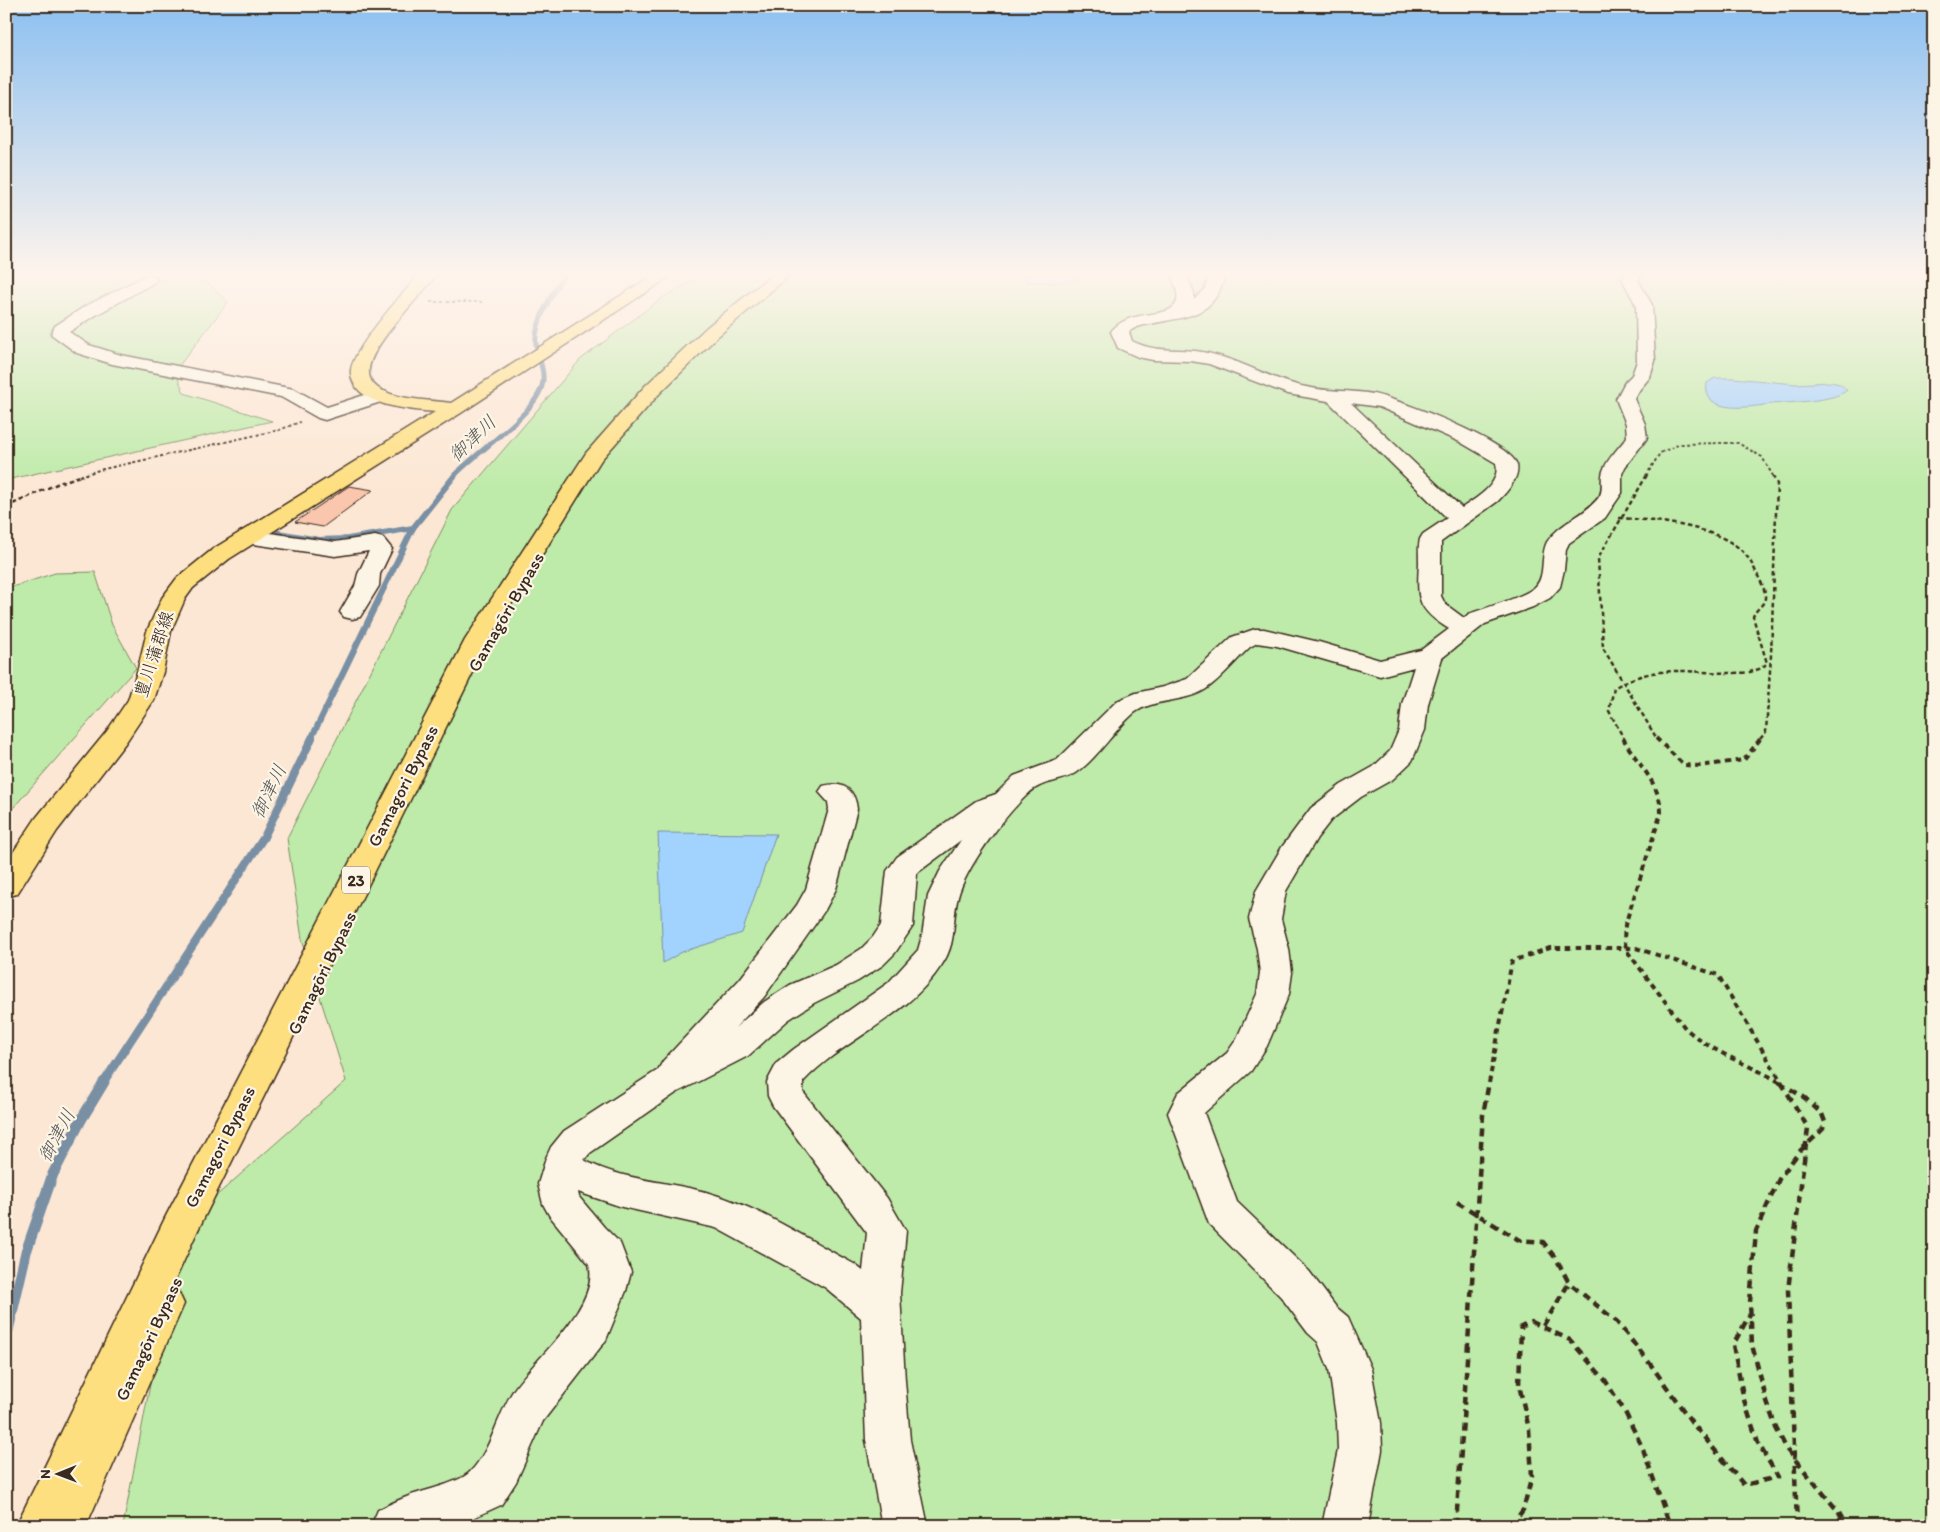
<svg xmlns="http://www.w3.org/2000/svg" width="1940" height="1532" font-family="Itim,'Klee One',sans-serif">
	<rect width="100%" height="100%" fill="#fce7d4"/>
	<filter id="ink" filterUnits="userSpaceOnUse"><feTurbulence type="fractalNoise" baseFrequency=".02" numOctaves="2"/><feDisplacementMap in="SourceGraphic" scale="10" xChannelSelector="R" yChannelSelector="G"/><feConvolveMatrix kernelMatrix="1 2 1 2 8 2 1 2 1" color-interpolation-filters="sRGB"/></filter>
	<g filter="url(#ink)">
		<g fill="#beeba9" stroke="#7c8a64">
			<polygon points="6,274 198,274 228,302 175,371 184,393 272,421 6,480"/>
			<polygon points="705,274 1934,274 1934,1526 123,1526 180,1228 346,1081 302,939 287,838 452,510 580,360 662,298"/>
			<polygon points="95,572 112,625 136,668 6,816 6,589 55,573"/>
		</g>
		<g fill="#a2d2fe" stroke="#798fa4">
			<polygon points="1025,274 1090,274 1054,284 1045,282 1027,282"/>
			<path d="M1715,378H1733L1795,384L1830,382L1840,384L1847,390C1834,402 1790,402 1772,404C1755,406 1701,417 1707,383Z"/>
			<polygon points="658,833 776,834 742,933 682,952 663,963"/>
		</g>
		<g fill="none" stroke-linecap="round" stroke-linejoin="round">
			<path stroke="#798fa4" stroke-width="5" d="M454,476C476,452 533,416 542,386C546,372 538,358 536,344C533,325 554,289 565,274"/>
			<g stroke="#798fa4" stroke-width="6">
				<polyline points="278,533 319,540 348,539 413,528"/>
				<polyline points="311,739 413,528 455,475"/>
			</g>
			<polyline stroke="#798fa4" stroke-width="8" points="103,1083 264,837 312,738"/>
			<polyline stroke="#798fa4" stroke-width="11" points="6,1339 26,1252 53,1174 81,1120 104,1082"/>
		</g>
		<polygon fill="#fbc6ae" stroke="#3b2a1e" points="349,486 373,490 323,527 295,522"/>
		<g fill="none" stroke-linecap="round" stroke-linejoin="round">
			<defs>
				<g id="minor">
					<polygon points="149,274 155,276 157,279 155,282 96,315 69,332 89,345 121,355 294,389 327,407 380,390 387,392 389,396 387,400 325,420 318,418 281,397 112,364 77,353 51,334 55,326 84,307"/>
					<path d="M1174,274H1191L1188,278L1194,293V300L1205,289L1209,274H1225C1215,318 1187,316 1150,324C1143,325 1134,327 1129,332L1132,341C1155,353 1177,348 1202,352C1238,358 1270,380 1306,387C1328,392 1351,390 1373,394C1398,399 1511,442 1517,465C1520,478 1506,493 1498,501L1441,542V596L1445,604L1464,618L1469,614C1484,608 1526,597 1536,586C1546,575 1540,555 1547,542C1560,522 1585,516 1599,497C1604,490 1600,480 1603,471C1607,459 1619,448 1627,437L1626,424L1616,399L1625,382L1632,375L1637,361L1636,305L1622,279L1626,274H1643L1638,280L1652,305L1655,361L1650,377L1640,389L1634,399L1645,424L1647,438L1625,467L1622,474V493L1613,506L1605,518L1569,543L1566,549L1564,570L1560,587L1550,598L1533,607L1485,624L1442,658L1428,704L1425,730L1412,761L1393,779L1361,797L1331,820L1317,838L1286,891L1281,919L1289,949L1292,973L1289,994L1267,1046L1251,1071L1204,1113L1237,1202L1309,1271L1336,1307L1348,1317L1371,1369L1381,1423L1382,1450L1368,1526H1322L1338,1450L1337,1423L1329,1369L1318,1342L1308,1333L1281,1297L1209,1224L1168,1113L1178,1093L1227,1053L1236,1040L1257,994L1260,973L1257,949L1249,919L1256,891L1282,847L1311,808L1341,785L1373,767L1390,751L1399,730L1402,704L1414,667L1380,676L1277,646L1257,643L1250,647C1236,660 1222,678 1206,689C1185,703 1154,698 1134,713C1114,730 1097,759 1076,773C1060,783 1042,780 1028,794C1005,815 966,867 958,897C951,922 958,942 941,966C907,1018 844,1038 803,1082V1092L887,1198L906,1231L900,1293L905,1381L910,1440L928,1526H882L866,1440L861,1318L826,1288L716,1228L622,1207L578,1192L579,1197L604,1227L620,1243L631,1272L626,1291L606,1340L543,1421L516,1482L501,1505L455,1526H371L378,1510C388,1505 398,1500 409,1496C425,1490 459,1483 470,1472C491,1451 497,1416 513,1391C534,1359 601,1306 589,1264L549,1215L543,1204L538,1184L546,1158L551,1147L564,1131L658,1070L663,1061L740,979L797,905L806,889L829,809L828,802L819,792L823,786C843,781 855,789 857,809L836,889L825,910L764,997L735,1028L764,1002L790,985L836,965L861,949L873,937L881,925L887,871L897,857L976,801L996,794L1014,776L1057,760L1117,701L1136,693L1163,687L1187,679L1232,637L1255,629H1264L1319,642L1380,660L1421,650L1449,629C1416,609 1417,598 1419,563C1419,555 1418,547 1420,539L1423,534L1447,518L1328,401L1288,394L1209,364L1191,361L1153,360L1138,357L1118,348L1111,332C1134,300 1196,331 1172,277ZM1351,403L1379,407L1405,418L1460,442L1496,463C1501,485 1477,497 1462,508ZM961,840L940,871L928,896L922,936L918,950L888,983L794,1049L777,1063L767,1082L768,1096L773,1106L867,1233L863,1271L854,1264C807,1239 761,1208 709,1193C668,1181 622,1181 584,1160L590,1153L676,1093L748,1056L788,1020L814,1003L858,981L883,965L895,953L913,926L917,873Z"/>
					<polygon points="248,530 335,542 375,536 383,538 392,549 380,574 379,586 360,617 352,619 344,617 340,612 355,586 358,574 369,551 335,556 240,542 237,537 240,532"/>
				</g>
				<path id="major" d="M420,274H437C421,297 371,343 369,370C368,380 375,387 383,391C403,400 429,400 451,403L655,274H674L461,413L229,559L193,588L185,599L171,631L163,672L154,700L126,742L57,831L17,894L6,897V863L36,818L107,731L128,700L137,672L147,631L162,598L177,578L213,549L435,412C414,410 378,407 362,393C355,388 350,378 351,370C354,347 404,292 420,274Z"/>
				<polygon id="highway" points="773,274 791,274 718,336 659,394 601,460 489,640 197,1232 171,1289 178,1291 184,1304 86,1526 16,1526 166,1216 465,640 586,453 645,386 706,328"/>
			</defs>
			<use href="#minor" stroke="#3b2a1e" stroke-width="3"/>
			<use href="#major" stroke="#3b2a1e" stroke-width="3"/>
			<use href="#highway" stroke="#3b2a1e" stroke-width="3"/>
			<g stroke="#3b2a1e" stroke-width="2" stroke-dasharray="3 2.5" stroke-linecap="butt">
				<polyline points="430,302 482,302"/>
				<polyline points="80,476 99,470 279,430 300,422"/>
				<polyline points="1646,476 1660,453 1680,444 1720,443 1738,443 1762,457 1773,476"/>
			</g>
			<g stroke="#3b2a1e" stroke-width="2.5" stroke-dasharray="4.5 3" stroke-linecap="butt">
				<polyline points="1647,475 1598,558 1603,648 1657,739"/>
				<polyline points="6,507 59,483 83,475"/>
				<path d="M1619,518C1654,520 1719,526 1744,553C1750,559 1754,568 1758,576C1761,582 1766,591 1765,598C1764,606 1755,609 1753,617L1767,663L1762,668L1750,672C1701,677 1661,659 1614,688L1609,711L1624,739"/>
				<polyline points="1760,739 1766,732 1771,655 1777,484 1772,475"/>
			</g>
			<g stroke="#3b2a1e" stroke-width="4" stroke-dasharray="5.5 4.5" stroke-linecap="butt">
				<path d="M1623,738C1636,763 1661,783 1661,813L1625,925L1624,939L1627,951L1685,1028C1715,1055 1748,1063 1781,1083"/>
				<polyline points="1656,738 1684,765 1700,766 1744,760 1761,738"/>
				<polyline points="1489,1083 1512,961 1550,948 1636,948 1718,975 1782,1083"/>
			</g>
			<g stroke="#3b2a1e" stroke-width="4.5" stroke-dasharray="8 5.5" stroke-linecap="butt">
				<polyline points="1779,1082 1805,1098 1822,1114 1825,1122 1823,1129 1799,1152 1779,1179 1756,1231 1750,1302 1752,1345 1767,1402 1776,1428 1787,1450 1838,1511 1846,1526"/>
				<polyline points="1781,1082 1808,1128 1788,1290 1797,1526"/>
				<polyline points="1457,1202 1519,1240 1543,1242 1557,1260 1569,1283"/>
				<polyline points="1543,1326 1569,1283 1616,1321 1651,1365 1693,1424 1744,1485 1778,1477 1758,1443 1744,1400 1733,1345 1750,1314"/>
				<polyline points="1456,1526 1483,1115 1489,1082"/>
				<polyline points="1511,1526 1523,1510 1532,1476 1529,1429 1519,1385 1521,1327 1532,1322 1570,1340 1605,1380 1625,1412 1643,1449 1670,1526"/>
			</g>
			<use href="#minor" fill="#fcf5e5" fill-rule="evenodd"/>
			<use href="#major" fill="#fedf80" fill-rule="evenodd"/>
			<use href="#highway" fill="#fedf80" fill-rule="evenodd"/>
		</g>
	</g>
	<linearGradient id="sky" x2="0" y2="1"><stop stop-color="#8cc0f1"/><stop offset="0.56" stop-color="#fef4ec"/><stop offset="1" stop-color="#fef4ec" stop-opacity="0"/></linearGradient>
	<rect width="1940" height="489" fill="url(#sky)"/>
	<g text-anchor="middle" stroke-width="4.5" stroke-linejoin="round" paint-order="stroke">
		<rect fill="#fcf5e5" stroke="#75675a" stroke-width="1" x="342" y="866.5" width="28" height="27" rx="4"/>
		<g font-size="16" font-weight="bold" fill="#3b2a1e">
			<text x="356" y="886">23</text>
		</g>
		<g font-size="18" fill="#3b2a1e" stroke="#fcf5e5">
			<text transform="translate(506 612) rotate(-60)" y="6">Gamagōri Bypass</text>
			<text transform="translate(154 654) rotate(-72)" y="6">豊川蒲郡線</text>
			<text transform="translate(403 786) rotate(-63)" y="6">Gamagori Bypass</text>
			<text transform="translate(322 973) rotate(-64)" y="6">Gamagōri Bypass</text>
			<text transform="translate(220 1147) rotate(-63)" y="6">Gamagori Bypass</text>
			<text transform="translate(149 1339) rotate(-65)" y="6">Gamagōri Bypass</text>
		</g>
		<g font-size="19" font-style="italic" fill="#555456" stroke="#fcf5e5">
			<text transform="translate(472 438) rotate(-44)" y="7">御津川</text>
			<text transform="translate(268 791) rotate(-64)" y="7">御津川</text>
			<text transform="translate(56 1135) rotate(-62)" y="7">御津川</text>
		</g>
	</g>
	<rect width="1940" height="1532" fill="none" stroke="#fcf5e5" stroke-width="25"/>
	<rect x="12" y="12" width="1915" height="1507" fill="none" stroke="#3b2a1e" stroke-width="2" filter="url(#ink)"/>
	<g transform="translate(58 1474) rotate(269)" stroke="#fcf5e5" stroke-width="4" paint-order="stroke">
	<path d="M0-4L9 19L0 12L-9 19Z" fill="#3b2a1e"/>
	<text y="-8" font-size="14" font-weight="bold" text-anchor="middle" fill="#3b2a1e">N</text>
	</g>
</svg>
